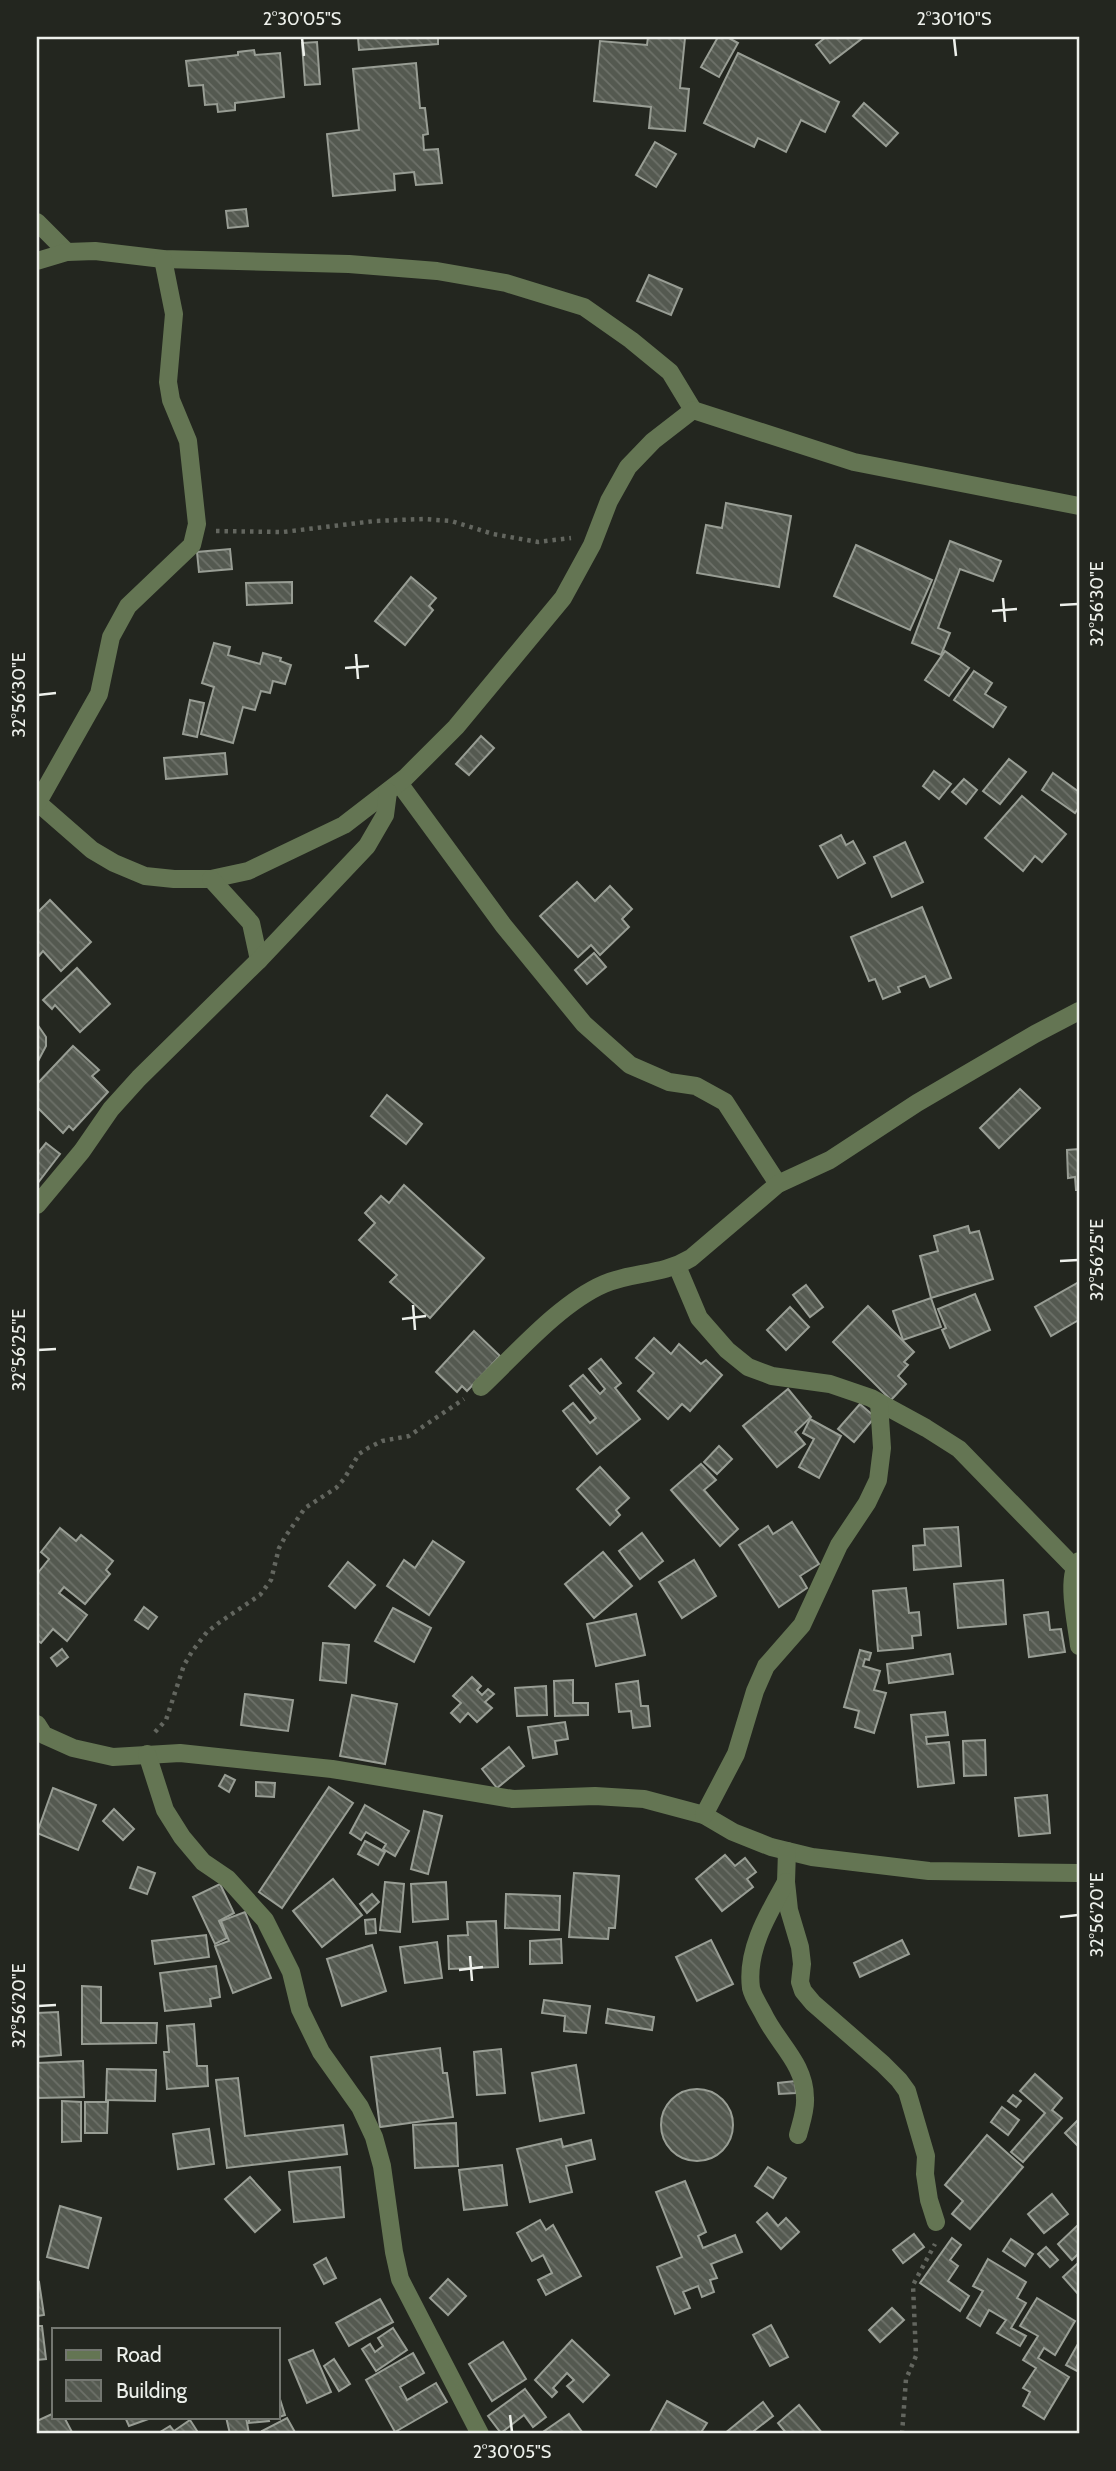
<svg xmlns="http://www.w3.org/2000/svg" width="1116" height="2471" font-family="Cabin,sans-serif">
	<defs>
		<pattern id="building-back-hatch" width="6" height="6" patternUnits="userSpaceOnUse" patternTransform="scale(1.75)"><rect width="6" height="6" fill="#545950"/><path d="M-1 5l2 2M0 0l6 6M5-1l2 2" fill="none" stroke="#6d7169"/></pattern>
	</defs>
	<rect width="100%" height="100%" fill="#23261f"/>
	<g fill="url(#building-back-hatch)" stroke="#989d94" stroke-width="2">
		<polygon points="358,37 438,37 438,44 359,50"/>
		<polygon points="648,37 685,38 680,88 689,89 685,131 649,128 651,107 594,101 600,41 647,45"/>
		<polygon points="718,37 727,37 738,43 719,77 701,67"/>
		<polygon points="826,37 864,37 830,63 816,45"/>
		<polygon points="317,42 320,84 305,85 302,43"/>
		<polygon points="254,50 255,55 280,53 284,97 235,103 235,110 218,112 217,104 205,105 203,85 189,86 186,61 238,55 238,52"/>
		<polygon points="738,53 839,102 825,132 801,120 786,152 758,138 754,147 704,123"/>
		<polygon points="416,63 420,108 425,108 428,134 423,135 424,150 438,149 442,183 416,185 414,172 394,174 395,190 333,196 327,134 359,130 353,69"/>
		<polygon points="864,103 898,133 886,146 853,116"/>
		<polygon points="655,142 676,154 656,187 636,175"/>
		<polygon points="246,209 248,226 228,228 226,211"/>
		<polygon points="649,275 682,289 671,315 637,301"/>
		<polygon points="726,503 791,516 779,587 697,573 706,525 722,528"/>
		<polygon points="950,541 1001,561 993,581 960,569 938,628 950,633 941,655 912,643"/>
		<polygon points="856,545 932,580 910,630 834,596"/>
		<polygon points="230,549 232,569 199,572 197,552"/>
		<polygon points="411,577 436,598 429,606 433,610 405,645 375,621"/>
		<polygon points="292,582 292,603 247,605 246,583"/>
		<polygon points="214,643 230,647 228,655 260,664 263,653 281,658 280,661 291,665 285,684 273,681 270,693 261,691 255,710 243,707 233,743 201,734 214,687 202,683"/>
		<polygon points="945,651 969,668 949,696 925,680"/>
		<polygon points="974,671 992,683 985,694 1006,707 993,727 954,700"/>
		<polygon points="190,700 204,703 197,737 183,734"/>
		<polygon points="481,736 494,748 469,775 456,764"/>
		<polygon points="225,753 227,774 166,779 164,758"/>
		<polygon points="1009,759 1026,772 1000,804 983,791"/>
		<polygon points="934,771 951,784 939,799 923,786"/>
		<polygon points="1053,773 1079,792 1079,807 1075,813 1042,790"/>
		<polygon points="964,779 977,790 966,804 952,792"/>
		<polygon points="1022,796 1066,834 1042,862 1035,856 1023,871 985,838"/>
		<polygon points="841,835 846,845 853,841 865,863 838,878 820,846"/>
		<polygon points="905,842 923,882 892,897 874,857"/>
		<polygon points="577,882 595,901 610,886 632,909 622,919 629,927 600,955 591,945 578,957 540,916"/>
		<polygon points="50,900 91,942 61,971 43,951 37,958 37,913"/>
		<polygon points="922,907 951,978 930,987 925,976 898,987 900,992 883,999 875,979 869,981 851,937"/>
		<polygon points="594,953 606,967 587,984 575,970"/>
		<polygon points="77,968 110,1004 80,1032 55,1005 52,1009 43,1000"/>
		<polygon points="37,1024 46,1037 46,1046 37,1063"/>
		<polygon points="73,1046 99,1070 92,1076 108,1092 73,1130 69,1126 63,1133 37,1107 37,1084"/>
		<polygon points="1020,1089 1040,1108 999,1148 980,1128"/>
		<polygon points="387,1095 422,1124 406,1144 371,1116"/>
		<polygon points="46,1143 60,1154 37,1184 37,1154"/>
		<polygon points="1079,1149 1079,1190 1076,1190 1075,1177 1068,1178 1067,1150"/>
		<polygon points="404,1185 484,1258 430,1318 390,1282 397,1275 359,1240 375,1223 365,1213 381,1196 389,1203"/>
		<polygon points="968,1226 970,1233 979,1231 993,1279 931,1298 920,1256 938,1251 934,1236"/>
		<polygon points="1079,1282 1079,1324 1077,1321 1051,1336 1035,1307"/>
		<polygon points="806,1285 823,1307 810,1317 793,1295"/>
		<polygon points="975,1294 990,1330 950,1348 942,1330 946,1328 938,1309"/>
		<polygon points="931,1298 941,1327 903,1340 893,1311"/>
		<polygon points="868,1306 914,1352 904,1362 908,1365 898,1376 906,1384 891,1400 833,1342"/>
		<polygon points="790,1307 809,1327 786,1350 767,1330"/>
		<polygon points="474,1331 500,1356 467,1391 462,1386 457,1392 436,1372"/>
		<polygon points="654,1338 671,1354 679,1344 701,1364 706,1360 722,1375 690,1411 682,1404 668,1419 638,1391 654,1373 636,1358"/>
		<polygon points="601,1359 621,1383 615,1388 640,1419 597,1454 563,1411 573,1403 590,1423 596,1418 570,1386 583,1375 600,1394 605,1389 589,1369"/>
		<polygon points="788,1389 811,1417 795,1432 805,1444 777,1467 743,1426"/>
		<polygon points="860,1404 875,1417 854,1442 838,1429"/>
		<polygon points="810,1419 841,1436 819,1478 799,1467 814,1439 803,1433"/>
		<polygon points="719,1446 732,1459 717,1474 704,1462"/>
		<polygon points="701,1464 716,1480 704,1490 738,1529 720,1546 671,1490"/>
		<polygon points="600,1467 629,1498 616,1510 620,1515 610,1525 577,1489"/>
		<polygon points="792,1522 819,1564 800,1576 807,1588 779,1607 739,1545 768,1526 773,1534"/>
		<polygon points="958,1527 961,1566 914,1570 913,1546 925,1545 924,1529"/>
		<polygon points="60,1528 76,1541 81,1535 113,1561 106,1570 110,1574 85,1604 64,1587 59,1593 87,1615 67,1641 53,1629 41,1643 37,1640 37,1574 49,1559 41,1552"/>
		<polygon points="642,1533 663,1561 640,1579 619,1551"/>
		<polygon points="433,1541 464,1562 429,1615 387,1586 404,1560 415,1568"/>
		<polygon points="603,1552 632,1586 594,1618 565,1584"/>
		<polygon points="694,1560 716,1596 682,1618 659,1582"/>
		<polygon points="348,1562 375,1585 355,1608 329,1586"/>
		<polygon points="1003,1580 1006,1624 958,1628 954,1584"/>
		<polygon points="906,1588 909,1613 919,1612 921,1635 912,1636 913,1648 878,1651 873,1591"/>
		<polygon points="144,1607 157,1617 148,1629 135,1620"/>
		<polygon points="393,1608 431,1628 414,1662 375,1641"/>
		<polygon points="1048,1612 1050,1630 1061,1629 1065,1652 1029,1657 1024,1615"/>
		<polygon points="636,1614 645,1655 596,1666 587,1624"/>
		<polygon points="323,1643 349,1645 346,1683 320,1680"/>
		<polygon points="62,1649 68,1657 57,1666 51,1658"/>
		<polygon points="860,1650 871,1653 869,1660 865,1659 863,1666 880,1671 874,1690 886,1693 874,1733 855,1727 859,1711 844,1707"/>
		<polygon points="950,1654 953,1674 889,1683 887,1664"/>
		<polygon points="472,1677 481,1686 477,1690 482,1695 488,1689 494,1694 485,1702 492,1708 477,1722 468,1713 460,1722 451,1713 461,1703 453,1696"/>
		<polygon points="573,1680 573,1703 588,1703 588,1715 555,1716 554,1681"/>
		<polygon points="638,1681 641,1706 648,1706 650,1726 633,1728 631,1711 619,1712 616,1684"/>
		<polygon points="546,1686 547,1715 517,1716 515,1688"/>
		<polygon points="245,1694 293,1700 288,1731 241,1725"/>
		<polygon points="352,1695 397,1704 385,1764 340,1756"/>
		<polygon points="945,1712 948,1735 926,1737 927,1744 949,1742 954,1783 918,1787 911,1715"/>
		<polygon points="565,1722 568,1739 555,1741 557,1754 533,1758 528,1727"/>
		<polygon points="985,1740 986,1775 964,1776 963,1741"/>
		<polygon points="509,1747 524,1766 497,1788 482,1769"/>
		<polygon points="225,1775 235,1780 229,1792 219,1786"/>
		<polygon points="256,1782 275,1783 274,1797 256,1796"/>
		<polygon points="329,1787 353,1803 282,1908 259,1892"/>
		<polygon points="53,1788 96,1805 78,1850 37,1833"/>
		<polygon points="1047,1795 1050,1833 1019,1836 1015,1798"/>
		<polygon points="365,1805 409,1831 395,1856 383,1849 386,1844 366,1832 361,1840 350,1833"/>
		<polygon points="114,1809 134,1829 123,1840 103,1821"/>
		<polygon points="424,1811 442,1816 428,1874 411,1869"/>
		<polygon points="365,1841 385,1852 378,1865 358,1854"/>
		<polygon points="725,1855 735,1866 745,1858 756,1872 747,1879 753,1887 722,1911 696,1879"/>
		<polygon points="138,1867 155,1873 147,1894 130,1888"/>
		<polygon points="574,1873 619,1876 615,1928 609,1928 608,1939 569,1937"/>
		<polygon points="333,1879 362,1915 322,1947 293,1911"/>
		<polygon points="385,1882 404,1884 400,1932 380,1930"/>
		<polygon points="446,1882 448,1919 413,1922 411,1884"/>
		<polygon points="220,1884 234,1913 219,1921 227,1938 215,1944 193,1897"/>
		<polygon points="372,1894 379,1902 367,1913 360,1904"/>
		<polygon points="506,1894 560,1896 559,1930 505,1928"/>
		<polygon points="245,1912 271,1978 233,1993 215,1946 229,1941 221,1921"/>
		<polygon points="375,1919 376,1933 366,1934 365,1920"/>
		<polygon points="496,1921 498,1967 449,1969 448,1936 468,1935 467,1922"/>
		<polygon points="206,1935 209,1957 155,1964 152,1941"/>
		<polygon points="561,1939 562,1963 530,1964 530,1941"/>
		<polygon points="711,1940 733,1984 697,2001 676,1957"/>
		<polygon points="902,1940 909,1954 860,1977 854,1963"/>
		<polygon points="437,1942 442,1978 405,1983 400,1947"/>
		<polygon points="372,1945 386,1991 342,2006 327,1959"/>
		<polygon points="216,1966 220,1997 210,1999 211,2006 165,2011 160,1973"/>
		<polygon points="82,1986 101,1987 101,2023 157,2023 156,2043 82,2044"/>
		<polygon points="544,2000 590,2006 586,2033 564,2031 565,2016 542,2013"/>
		<polygon points="608,2009 654,2017 652,2030 606,2023"/>
		<polygon points="58,2012 61,2055 37,2057 37,2013"/>
		<polygon points="194,2024 197,2066 207,2066 208,2086 167,2089 164,2052 169,2052 167,2026"/>
		<polygon points="440,2048 443,2073 447,2073 453,2117 380,2127 371,2057"/>
		<polygon points="501,2049 505,2093 477,2095 474,2052"/>
		<polygon points="83,2061 84,2097 38,2098 37,2063"/>
		<polygon points="576,2065 584,2113 540,2121 532,2073"/>
		<polygon points="107,2069 156,2070 155,2101 106,2100"/>
		<polygon points="1035,2074 1062,2098 1052,2110 1062,2118 1023,2162 1011,2152 1045,2113 1020,2091"/>
		<polygon points="238,2078 245,2136 343,2125 347,2154 227,2168 216,2080"/>
		<polygon points="795,2081 796,2093 779,2094 778,2083"/>
		<circle cx="697" cy="2125" r="36"/>
		<polygon points="1013,2095 1021,2101 1016,2107 1008,2101"/>
		<polygon points="62,2101 81,2102 81,2141 62,2142"/>
		<polygon points="85,2102 108,2102 107,2133 85,2133"/>
		<polygon points="1002,2107 1019,2120 1008,2135 991,2122"/>
		<polygon points="1079,2119 1079,2147 1065,2133"/>
		<polygon points="456,2123 458,2166 415,2168 413,2125"/>
		<polygon points="209,2129 214,2164 178,2169 173,2134"/>
		<polygon points="987,2135 1023,2167 970,2229 952,2214 963,2201 945,2185"/>
		<polygon points="561,2139 563,2147 591,2140 595,2159 566,2166 572,2192 530,2202 517,2149"/>
		<polygon points="502,2165 507,2205 464,2210 459,2170"/>
		<polygon points="340,2167 344,2217 294,2222 289,2172"/>
		<polygon points="768,2167 786,2178 773,2198 755,2186"/>
		<polygon points="250,2177 280,2210 255,2232 225,2199"/>
		<polygon points="685,2181 706,2232 698,2236 703,2248 735,2235 742,2252 711,2264 717,2278 710,2280 714,2292 702,2297 698,2286 683,2292 690,2308 675,2314 657,2267 682,2257 656,2192"/>
		<polygon points="1052,2194 1068,2214 1044,2233 1028,2214"/>
		<polygon points="60,2206 101,2218 88,2268 47,2257"/>
		<polygon points="767,2213 778,2226 786,2218 799,2232 781,2249 757,2222"/>
		<polygon points="540,2220 546,2230 553,2225 581,2276 546,2295 538,2280 552,2273 543,2255 532,2261 517,2233"/>
		<polygon points="1079,2224 1079,2253 1072,2260 1058,2244"/>
		<polygon points="914,2234 924,2247 903,2263 893,2250"/>
		<polygon points="952,2238 961,2245 950,2260 958,2266 948,2281 969,2296 960,2311 920,2283"/>
		<polygon points="1011,2239 1033,2254 1025,2266 1003,2251"/>
		<polygon points="1046,2247 1058,2260 1050,2267 1038,2254"/>
		<polygon points="326,2258 336,2278 324,2284 314,2265"/>
		<polygon points="988,2259 1026,2282 1017,2298 1026,2303 1011,2328 1026,2336 1020,2346 997,2333 1006,2320 989,2310 980,2326 967,2318 983,2291 973,2286"/>
		<polygon points="1079,2262 1079,2295 1063,2277"/>
		<polygon points="448,2279 466,2296 448,2315 430,2298"/>
		<polygon points="39,2282 44,2315 37,2316 37,2283"/>
		<polygon points="1037,2298 1075,2321 1055,2355 1044,2348 1038,2358 1069,2377 1044,2419 1023,2406 1030,2392 1023,2388 1036,2368 1023,2360 1038,2336 1020,2326"/>
		<polygon points="380,2299 393,2322 349,2346 336,2323"/>
		<polygon points="892,2308 904,2320 880,2342 869,2330"/>
		<polygon points="771,2325 788,2357 770,2366 753,2335"/>
		<polygon points="37,2326 42,2326 46,2359 37,2360"/>
		<polygon points="393,2328 407,2350 376,2371 362,2349 370,2344 375,2352 383,2346 378,2338"/>
		<polygon points="572,2340 609,2375 583,2402 567,2386 574,2380 567,2373 553,2388 557,2392 552,2397 535,2380"/>
		<polygon points="503,2342 526,2379 492,2401 469,2364"/>
		<polygon points="1079,2342 1079,2372 1066,2365"/>
		<polygon points="313,2350 331,2392 307,2403 289,2360"/>
		<polygon points="413,2353 424,2373 400,2387 407,2400 436,2383 447,2402 395,2432 366,2380"/>
		<polygon points="334,2359 350,2384 339,2391 324,2366"/>
		<polygon points="525,2389 546,2417 533,2427 524,2415 501,2433 488,2416"/>
		<polygon points="279,2396 285,2415 276,2418 278,2417"/>
		<polygon points="667,2401 707,2423 700,2434 649,2434"/>
		<polygon points="763,2402 773,2416 750,2434 724,2434"/>
		<polygon points="799,2405 823,2434 787,2434 778,2423"/>
		<polygon points="54,2413 54,2417 64,2417 73,2434 37,2434 37,2421"/>
		<polygon points="569,2414 582,2432 578,2434 540,2434"/>
		<polygon points="125,2417 154,2417 129,2426"/>
		<polygon points="226,2417 246,2417 249,2434 230,2434"/>
		<polygon points="249,2417 268,2417 269,2421 249,2423"/>
		<polygon points="287,2418 296,2434 263,2434 262,2431"/>
		<polygon points="190,2420 199,2434 157,2434 170,2426 174,2431"/>
	</g>
	<g fill="none" stroke-linecap="round" stroke-linejoin="round">
		<g stroke="#63665f" stroke-width="4.5" stroke-dasharray="3.5 5" stroke-linecap="butt">
			<polyline points="216,531 283,532 375,521 423,519 451,521 493,534 538,542 571,538"/>
			<polyline points="155,1732 166,1720 184,1665 193,1650 207,1632 220,1622 260,1595 271,1580 279,1548 285,1537 305,1508 336,1488 344,1479 359,1454 368,1448 382,1441 409,1436 464,1399"/>
			<polyline points="902,2434 906,2379 916,2356 913,2285 935,2244"/>
		</g>
		<g stroke="#647553" stroke-width="18">
			<polyline points="37,222 67,252"/>
			<polyline points="37,261 67,252 95,251 163,259 349,264 437,271 506,283 584,307 631,340 670,372 693,410"/>
			<polyline points="399,783 503,925 584,1024 630,1065 669,1082 696,1086 725,1102 778,1184"/>
			<polyline points="37,802 92,850 114,863 145,876 174,879 211,879 248,871 344,825 405,778 456,727 563,598 592,545 609,501 628,467 653,441 693,410 854,462 1079,506"/>
			<polyline points="38,802 99,694 111,637 128,606 192,545 197,524 188,441 171,400 168,382 174,314 163,259"/>
			<polyline points="211,879 251,923 259,960"/>
			<polyline points="37,1205 82,1151 111,1109 139,1078 259,960 367,846 385,815 388,792"/>
			<polyline points="677,1266 699,1318 727,1350 748,1367 772,1376 830,1384 871,1398 926,1428 959,1449 1074,1567"/>
			<path d="M481,1387C516,1354 560,1303 604,1284C634,1271 661,1276 691,1258L778,1184L830,1160L917,1103L1035,1034L1079,1011"/>
			<path d="M1079,1561C1065,1577 1077,1625 1079,1646"/>
			<polyline points="37,1724 44,1735 73,1748 113,1757 180,1753 332,1769 513,1799 595,1796 644,1799 704,1815 733,1832 771,1847 812,1857 929,1871 1079,1873"/>
			<polyline points="147,1754 165,1810 182,1837 203,1862 228,1879 265,1920 291,1972 300,2009 321,2052 360,2107 374,2137 382,2166 394,2252 400,2279 480,2434"/>
			<polyline points="704,1815 736,1754 755,1691 766,1666 802,1625 839,1545 867,1503 878,1480 882,1448 879,1403"/>
			<polyline points="787,1851 786,1882 789,1910 800,1947 802,1964 800,1982 803,1991 813,2003 883,2064 899,2080 907,2091 926,2156 925,2174 929,2200 936,2222"/>
			<path d="M786,1882C768,1914 746,1950 751,1988C753,1997 759,2005 763,2013C777,2043 805,2063 805,2098C806,2110 801,2123 798,2135"/>
		</g>
	</g>
	<path fill="none" stroke="#edf0eb" stroke-width="2.5" d="M302,38L304,56M954,38L956,56M1003,598L1005,622M1060,605L1078,604M992,611L1017,609M356,654L358,679M345,668L369,666M38,695L56,693M1060,1261L1078,1260M413,1305L415,1330M402,1319L426,1316M38,1350L56,1349M1060,1917L1078,1915M470,1956L472,1981M459,1970L483,1967M38,2006L56,2005M510,2415L512,2432"/>
	<rect width="1116" height="2471" fill="none" stroke="#23261f" stroke-width="77"/>
	<rect x="52" y="2328" width="228" height="91" fill="#23261f" stroke="#747771" stroke-width="2"/>
	<rect x="66" y="2350" width="35" height="10" fill="#647553" stroke="#747771" stroke-width="2"/>
	<text x="116" y="2362" font-size="21" fill="#edf0eb">Road</text>
	<rect x="66" y="2380" width="35" height="21" fill="url(#building-back-hatch)" stroke="#747771" stroke-width="2"/>
	<text x="116" y="2398" font-size="21" fill="#edf0eb">Building</text>
	<rect x="38" y="38" width="1040" height="2394" fill="none" stroke="#edf0eb" stroke-width="2.5"/>
	<g font-size="18" text-anchor="middle" fill="#edf0eb">
		<text x="302" y="25">2°30'05"S</text>
		<text x="954" y="25">2°30'10"S</text>
		<text transform="translate(1097 604) rotate(-90)" y="6">32°56'30"E</text>
		<text transform="translate(19 695) rotate(-90)" y="6">32°56'30"E</text>
		<text transform="translate(1097 1260) rotate(-90)" y="6">32°56'25"E</text>
		<text transform="translate(19 1350) rotate(-90)" y="6">32°56'25"E</text>
		<text transform="translate(1097 1915) rotate(-90)" y="6">32°56'20"E</text>
		<text transform="translate(19 2006) rotate(-90)" y="6">32°56'20"E</text>
		<text x="512" y="2458">2°30'05"S</text>
	</g>
</svg>
